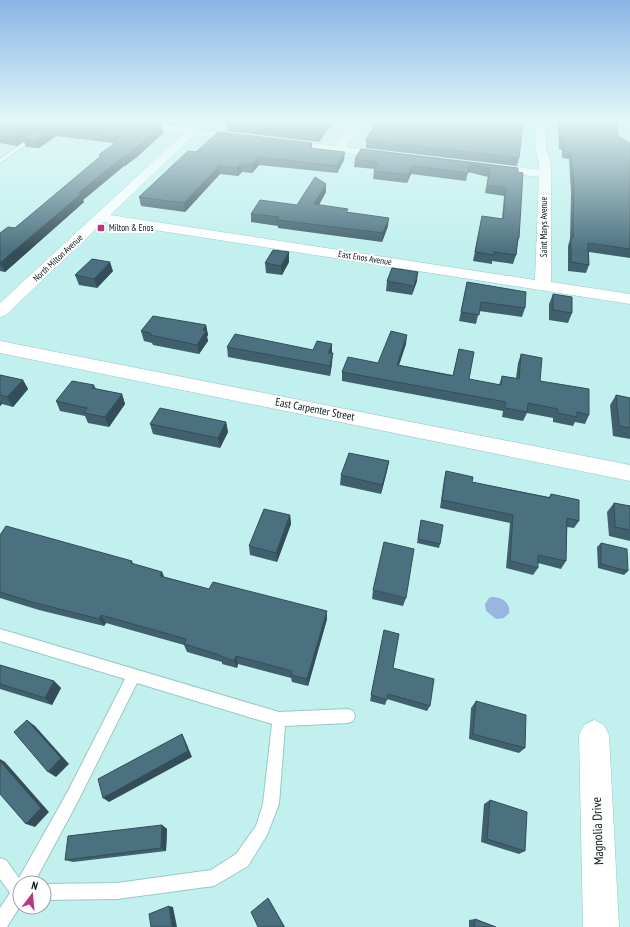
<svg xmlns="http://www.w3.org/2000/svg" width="630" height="927" font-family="'PT Sans Narrow',sans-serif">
	<rect width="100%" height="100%" fill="#c1f0ee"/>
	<path fill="#98b6e0" d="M492,597C502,597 511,603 509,613L504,618L496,619L486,611L485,604L489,598Z"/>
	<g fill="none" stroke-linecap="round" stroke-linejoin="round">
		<defs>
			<g id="lane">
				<polygon points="55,121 61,121 0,163 0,159"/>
				<polygon points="0,629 279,712 348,709 353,711 355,716 353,721 348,723 285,726 279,804 267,835 248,866 214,886 117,899 44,900 44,884 117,883 211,870 236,854 256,826 263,804 272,724 137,683 77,803 34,883 20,883 20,906 7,927 0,927 0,908 10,893 0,879 0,858 6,860 19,878 67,793 125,679 0,641"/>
			</g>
			<g id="street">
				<polygon points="99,121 133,121 189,128 195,123 199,122 204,125 200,130 243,135 248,138 243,141 194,135 110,215 535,280 539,177 490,171 486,169 484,167 486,165 490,163 539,170 539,164 535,148 536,121 546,121 546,148 551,164 551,282 630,294 630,304 103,222 6,315 0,317 0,303 183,134 104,124"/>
				<polygon points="351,121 361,121 346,147 388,152 392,153 394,155 392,157 388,158 284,146 278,143 284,140 335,146"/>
				<polygon points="0,341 630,465 630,481 0,353"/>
				<polygon points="594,720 604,725 609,735 619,927 583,927 579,735 584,725"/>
			</g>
		</defs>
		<use href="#lane" stroke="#9ac7c6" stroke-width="2"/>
		<use href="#street" stroke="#9ac7c6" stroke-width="1"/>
		<use href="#lane" fill="#fff" fill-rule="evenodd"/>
		<use href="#street" fill="#fff" fill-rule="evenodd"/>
	</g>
	<g fill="#40606d">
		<polygon points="0,121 161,125 163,133 137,157 125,166 124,166 83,200 84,202 5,272 0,271 0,233 15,228 100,157 99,155 113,144 113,143 56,136 39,148 26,147 24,141 17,146 0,143"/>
		<polygon points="150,121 175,121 172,124"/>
		<polygon points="225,121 335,121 331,126 330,126 319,142 227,131 227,126 225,126"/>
		<polygon points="558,121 616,121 618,136 630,143 630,258 589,252 589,265 586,273 568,271 568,246 570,239 571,193 569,159 562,158 562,150 559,149"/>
		<polygon points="366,140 519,158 517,166 366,148"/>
		<polygon points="312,143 312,148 344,160 337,173 259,165 252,173 242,172 238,176 220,174 185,212 141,206 139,197 196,152"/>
		<polygon points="361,149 518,168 518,172 519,238 517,245 516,255 513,264 492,261 492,264 473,261 482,216 502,219 504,196 485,193 488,177 468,172 466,181 411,174 407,183 373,179 374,171 375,169 354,167 355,159"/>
		<polygon points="326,192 319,205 348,212 388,226 382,242 278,228 278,226 251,222 251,214 297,205"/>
		<polygon points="289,252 289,262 282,275 266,273 265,263"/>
		<polygon points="113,271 97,288 79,285 75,275"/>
		<polygon points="387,281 417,281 412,295 386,291"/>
		<polygon points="467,282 525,308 522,317 479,311 476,324 459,321"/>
		<polygon points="553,294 572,313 568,323 549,320 549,304"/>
		<polygon points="206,325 208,335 207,337 208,341 199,354 153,345 152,343 144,341 141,331"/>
		<polygon points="406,344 399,365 453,375 459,349 469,379 499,385 502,376 516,378 518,363 521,354 540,381 589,415 585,424 575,422 573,426 553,422 553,418 527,413 523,421 502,417 503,411 342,381 342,372 378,363"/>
		<polygon points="227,347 332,353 332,363 330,376 228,357"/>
		<polygon points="0,375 23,380 28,389 13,407 2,404 0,406"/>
		<polygon points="94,385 96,389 122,394 125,404 109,427 88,423 85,416 60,411 56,401"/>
		<polygon points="616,395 630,398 630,439 613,436 610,405"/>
		<polygon points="226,422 228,432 220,448 153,434 150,424"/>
		<polygon points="389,461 387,471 381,494 340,485 341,475"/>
		<polygon points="446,471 472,482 549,497 551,494 579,521 574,528 567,527 566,561 561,569 538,563 538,568 533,575 506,568 510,523 440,508 444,479"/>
		<polygon points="614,503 630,506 630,541 609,536 607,512"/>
		<polygon points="290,515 291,524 277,562 250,555 249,546"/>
		<polygon points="421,520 440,544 439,548 417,543"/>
		<polygon points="0,535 132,561 133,564 162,572 164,577 209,589 327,619 308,686 292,682 291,678 238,664 237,668 222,664 222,662 187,652 184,645 106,623 104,626 39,610 0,598"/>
		<polygon points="601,543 628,571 624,575 598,568 597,547"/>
		<polygon points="373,590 406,598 403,606 372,599"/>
		<polygon points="384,630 393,668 430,706 427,711 387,699 385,705 370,701"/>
		<polygon points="0,665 54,681 61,688 52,705 0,689"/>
		<polygon points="476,701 525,748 519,753 469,739 471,708"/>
		<polygon points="490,800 525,851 519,854 481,842 484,804"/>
		<polygon points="162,825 167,829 166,851 73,862 65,860"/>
		<polygon points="475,919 496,927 469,927 469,920"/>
	</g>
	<g fill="#344e59">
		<polygon points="39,121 52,122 23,139 24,141 17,146 14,138"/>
		<polygon points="172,121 175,121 172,124"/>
		<polygon points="328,121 330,121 330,126 319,142 319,134"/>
		<polygon points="331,121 335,121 331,126"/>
		<polygon points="161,125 163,133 137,157 125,166 123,158"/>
		<polygon points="54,128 56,136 39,148 36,140"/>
		<polygon points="312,143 312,151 309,148"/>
		<polygon points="345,152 344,160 337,173 337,166"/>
		<polygon points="259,157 259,165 252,173 252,165"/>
		<polygon points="121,158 124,166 83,200 84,202 5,272 0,263 79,193"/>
		<polygon points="241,164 242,172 238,176 237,168"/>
		<polygon points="219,166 220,174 185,212 184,203"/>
		<polygon points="412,166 411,174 407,183 408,175"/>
		<polygon points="326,184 326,192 314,213 314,204"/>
		<polygon points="389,218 388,226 382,242 383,233"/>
		<polygon points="289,252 289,262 282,275 281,266"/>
		<polygon points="110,262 113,271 97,288 94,279"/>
		<polygon points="418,272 417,281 412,295 414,286"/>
		<polygon points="206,325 208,335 207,337 208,341 199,354 197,345 203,330"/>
		<polygon points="407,335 406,344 396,374 397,365"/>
		<polygon points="332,344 332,354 328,353"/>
		<polygon points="333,353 332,363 330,376 330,366"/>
		<polygon points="23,380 28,389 13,407 7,397"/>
		<polygon points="122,394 125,404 109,427 105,417"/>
		<polygon points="0,401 2,404 0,406"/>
		<polygon points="226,422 228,432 220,448 218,438"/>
		<polygon points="389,461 387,471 381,494 382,485"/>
		<polygon points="290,515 291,524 277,562 276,553"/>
		<polygon points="162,572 166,581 160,576"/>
		<polygon points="327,611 327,619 308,686 307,679"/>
		<polygon points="101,615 106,623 104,626 99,619"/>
		<polygon points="236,656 238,664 237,668 234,661"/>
		<polygon points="54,681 61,688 52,705 45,698"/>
		<polygon points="27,720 35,726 69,764 56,777 48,772"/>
		<polygon points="182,734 185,740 192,757 109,802 103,798"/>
		<polygon points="0,759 5,762 49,812 35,827 26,824 0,761"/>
		<polygon points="162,825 167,829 166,851 161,848"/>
		<polygon points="268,898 269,899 285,927 284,927"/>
		<polygon points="169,906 173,907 177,927 172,927"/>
	</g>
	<g fill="#4b707f" stroke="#344e59">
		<polygon points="0,121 39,121 14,138 0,136"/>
		<polygon points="49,121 133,121 161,125 135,149 123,158 121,158 79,193 81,194 0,263 0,233 8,227 15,228 102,155 99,155 116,142 113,142 120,136 54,128 36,140 23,139"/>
		<polygon points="229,121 328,121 319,134 227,124"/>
		<polygon points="378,121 523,121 519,158 366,140"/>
		<polygon points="561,121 616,121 618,136 630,143 630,249 588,243 589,265 571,262 571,238 573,238 574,185 571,152 564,151 565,142 561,142"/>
		<polygon points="218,132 312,143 309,148 345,152 337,166 259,157 252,165 241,164 237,168 219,166 184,203 139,197 188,151 196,152"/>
		<polygon points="361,149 518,168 518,172 523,173 519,238 518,238 516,255 494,252 494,255 475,252 482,216 503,219 506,188 487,185 490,169 470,164 468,173 412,166 408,175 374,171 378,162 355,159"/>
		<polygon points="315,177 326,184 314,204 348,209 346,212 389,218 383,233 277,220 279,217 251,214 260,200 297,205"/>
		<polygon points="273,250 289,252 281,266 265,263"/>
		<polygon points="92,259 110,262 94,279 75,275"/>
		<polygon points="392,268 418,272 414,286 387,281"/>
		<polygon points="467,282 526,292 525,308 481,302 479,315 461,312"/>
		<polygon points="553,294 572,297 572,313 553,310"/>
		<polygon points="153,316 206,325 203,330 206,331 197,345 150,335 151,333 141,331"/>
		<polygon points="391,331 407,335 397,365 453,376 459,349 474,352 469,379 501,385 502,376 519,379 521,354 542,358 540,381 589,389 589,415 577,412 577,417 558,413 558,409 528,403 527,412 505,408 506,402 342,372 348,357 378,363"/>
		<polygon points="235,334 313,350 317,341 332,344 328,353 333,353 330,366 227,347"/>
		<polygon points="0,375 23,380 7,397 0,395"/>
		<polygon points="72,381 94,385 92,388 122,394 105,417 84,413 87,408 56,401"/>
		<polygon points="616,395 630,398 630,428 619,426"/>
		<polygon points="160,408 226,422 218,438 150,424"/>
		<polygon points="349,453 389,461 382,485 341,475"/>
		<polygon points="446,471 473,477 472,482 550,498 551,494 579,500 579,521 567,518 566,561 538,555 538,568 510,561 513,515 442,500"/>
		<polygon points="614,503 630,506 630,530 615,527"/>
		<polygon points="264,509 290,515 276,553 249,546"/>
		<polygon points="421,520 443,525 440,544 418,539"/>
		<polygon points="6,526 132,561 131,563 162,572 160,576 209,589 213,582 327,611 307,679 291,675 292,671 236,656 234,661 220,656 220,655 184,644 186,639 101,615 99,619 32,602 0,592 0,535"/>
		<polygon points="384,542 414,549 406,598 373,590"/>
		<polygon points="601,543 627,549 628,571 601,564"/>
		<polygon points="384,630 399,634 393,668 434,679 430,706 388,694 387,700 371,695"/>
		<polygon points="0,665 54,681 45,698 0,684"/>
		<polygon points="476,701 526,715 525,748 473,734"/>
		<polygon points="27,720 61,758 48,772 14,732"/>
		<polygon points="182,734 188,751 103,798 98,779"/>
		<polygon points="0,761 41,808 26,824 0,794"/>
		<polygon points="490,800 527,812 525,851 487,839"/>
		<polygon points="162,825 161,848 65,860 68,836"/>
		<polygon points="268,898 284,927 258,927 251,912"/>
		<polygon points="169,906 172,927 151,927 149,914"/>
		<polygon points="475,919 496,927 474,927"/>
	</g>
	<linearGradient id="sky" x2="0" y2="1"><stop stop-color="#88b5e5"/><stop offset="0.48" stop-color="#e3f8f7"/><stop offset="1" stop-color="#e3f8f7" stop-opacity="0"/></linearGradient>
	<rect width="630" height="251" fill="url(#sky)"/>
	<rect fill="#ba3780" stroke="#fff" stroke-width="1.5" x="97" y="224" width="8" height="8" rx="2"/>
	<g text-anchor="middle" stroke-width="4" stroke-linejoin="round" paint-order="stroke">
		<g font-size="9" fill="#041615" stroke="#fff">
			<text transform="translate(544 227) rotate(-90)" y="3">Saint Marys Avenue</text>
			<text transform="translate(58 258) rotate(-43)" y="3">North Milton Avenue</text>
			<text transform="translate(365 258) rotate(9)" y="3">East Enos Avenue</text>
		</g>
		<g font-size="9" fill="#041615" stroke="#fff" text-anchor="start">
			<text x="109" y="231">Milton &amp; Enos</text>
		</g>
		<g font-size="11" fill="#041615" stroke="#fff">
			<text transform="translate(315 409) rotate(11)" y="4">East Carpenter Street</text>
		</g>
		<g font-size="13" fill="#041615" stroke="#fff">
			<text transform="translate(597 831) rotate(-92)" y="5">Magnolia Drive</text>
		</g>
	</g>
	<g transform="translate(32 895) rotate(16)"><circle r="19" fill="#ffffff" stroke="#9ba2a1"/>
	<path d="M0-3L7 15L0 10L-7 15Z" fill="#ba3780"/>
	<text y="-6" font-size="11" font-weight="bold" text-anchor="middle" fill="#041615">N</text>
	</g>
</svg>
